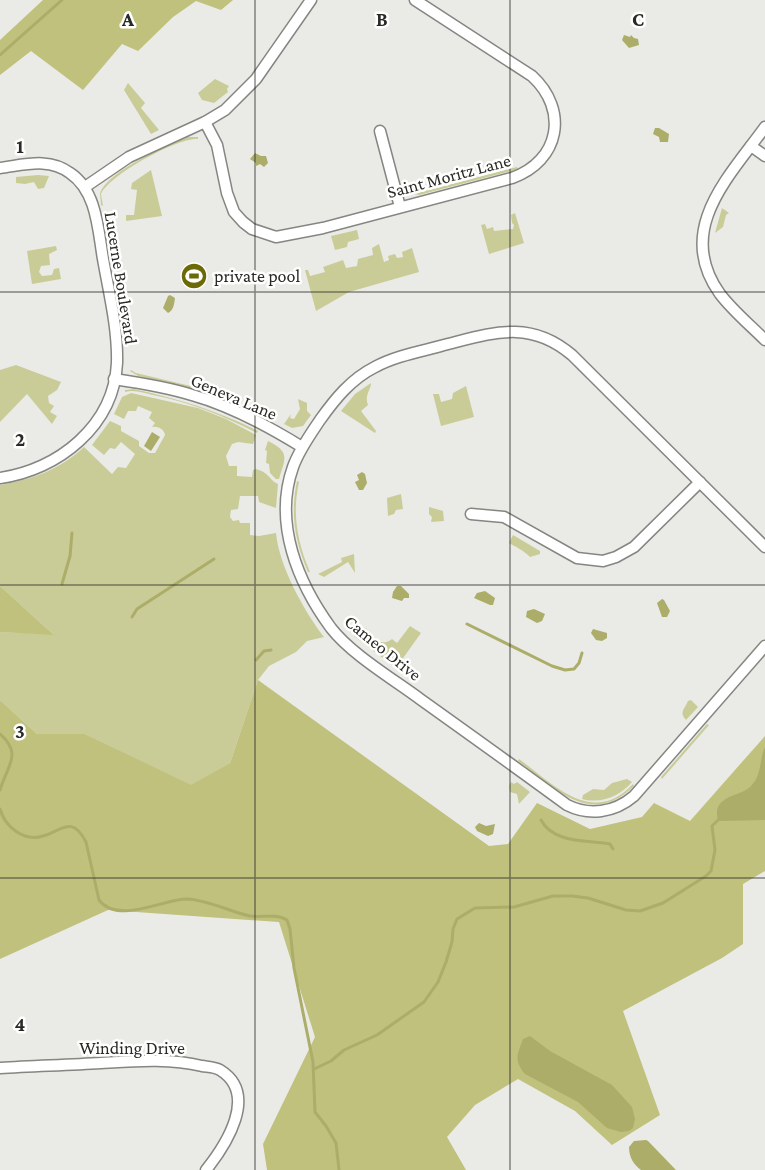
<svg xmlns="http://www.w3.org/2000/svg" width="765" height="1170" font-family="'Crimson Pro',serif">
	<rect width="100%" height="100%" fill="#eaebe7"/>
	<g fill="#cacc98">
		<polygon points="215,79 229,86 227,89 228,92 214,103 202,100 198,93"/>
		<polygon points="128,83 145,103 141,108 159,130 151,134 124,90"/>
		<path d="M188,137H198V139C178,137 109,175 101,194L103,206L101,205L100,193C108,171 166,146 188,137Z"/>
		<polygon points="517,167 518,169 511,171 419,195 410,193 418,193"/>
		<polygon points="151,170 162,216 126,221 126,215 134,215 137,190 131,189 132,183"/>
		<polygon points="38,175 49,176 44,188 38,189 34,182 25,184 16,183 16,177"/>
		<polygon points="722,208 729,213 726,215 723,227 715,233"/>
		<polygon points="515,213 524,243 489,254 481,225 485,224 487,229 493,227 494,231 513,229 514,225 512,223 511,215"/>
		<polygon points="357,230 359,239 348,242 347,247 335,250 331,236"/>
		<polygon points="379,244 384,262 389,260 388,256 395,254 397,258 403,257 402,252 412,248 419,272 349,292 316,311 305,270 308,270 310,276 325,272 323,267 343,260 346,268 357,266 358,259 373,255 372,248"/>
		<polygon points="56,246 57,250 49,254 50,265 41,266 39,272 42,276 52,275 54,269 59,268 61,279 32,284 27,251"/>
		<polygon points="16,365 61,382 57,390 48,396 49,403 54,406 50,412 57,416 52,424 27,394 0,422 0,370"/>
		<polygon points="131,370 136,373 203,389 232,400 273,421 271,422 204,391 138,376 130,371"/>
		<path d="M371,383C371,390 364,395 368,405L361,411L376,431L375,433L341,411L355,394Z"/>
		<polygon points="466,386 474,417 441,426 433,394 439,394 441,402 452,399 453,393"/>
		<path d="M134,389C179,399 216,410 258,431L257,433C223,416 190,402 153,395C144,393 134,389 125,392V390Z"/>
		<path d="M131,393L198,408L226,419L256,435L253,444L238,442L232,444L226,456L229,466H237V476L252,477L253,470L256,469C269,472 270,481 278,484L276,508L259,502L258,496H240L238,509L231,510L230,517L233,521L239,520L240,523H250V535L259,536L276,533C279,566 304,611 324,637L307,641L296,652L269,666L258,680L230,763L191,786L85,734H37L0,700V632L53,634L0,586V485C33,479 59,470 84,447L112,474L118,467L126,468L135,454L121,442L115,449L110,448L104,455L92,445L110,421L121,426V431L139,441V446L149,453H155L165,435C164,429 158,426 152,427L155,423L149,418L152,412L138,406L136,411H128L124,419L114,414L122,397Z"/>
		<polygon points="298,399 307,403 307,411 311,415 303,426 292,428 284,424 291,414 290,418 294,419 300,409"/>
		<path d="M268,441C291,452 285,459 279,479H276L270,473L269,464L266,463L267,451L265,450Z"/>
		<path d="M297,481L299,482C292,513 297,542 310,572H308C295,542 290,514 297,481Z"/>
		<polygon points="401,494 403,509 396,510 394,514 388,516 387,498"/>
		<polygon points="429,507 443,511 444,521 431,522 432,517 429,514"/>
		<path d="M513,535L540,551V554L530,557C523,550 516,547 509,543Z"/>
		<polygon points="354,554 355,573 348,562 324,577 318,574 342,562 341,558"/>
		<path d="M410,626L421,633L396,668L354,636L362,628H366C371,637 381,648 392,639L397,643Z"/>
		<path d="M691,700L698,707L686,720C679,712 684,710 688,701Z"/>
		<polygon points="707,724 709,725 662,779 661,777"/>
		<path d="M519,759C554,785 593,827 633,784L634,786C591,828 556,789 518,761Z"/>
		<path d="M627,779L632,782C619,797 601,804 582,799L583,795L593,789L604,790L612,783Z"/>
		<polygon points="511,782 514,784 517,782 530,792 519,804 517,794 510,792 509,786"/>
	</g>
	<g fill="#bfc17c">
		<polygon points="43,0 233,0 221,10 196,1 173,17 138,51 122,44 83,90 31,51 0,75 0,40"/>
		<polygon points="0,586 54,635 0,632"/>
		<polygon points="258,680 489,846 508,844 537,803 590,829 642,817 654,803 690,821 765,736 765,871 743,884 743,944 722,958 623,1011 660,1115 612,1145 575,1111 518,1079 475,1105 447,1137 466,1170 267,1170 263,1144 315,1037 279,922 108,910 0,959 0,700 37,734 85,734 191,785 230,763"/>
	</g>
	<g fill="#acad69">
		<polygon points="624,35 630,37 631,35 634,38 638,39 639,45 629,48 622,40"/>
		<polygon points="655,128 659,128 669,134 668,142 660,142 659,137 653,134"/>
		<polygon points="255,153 261,156 266,156 268,163 264,167 260,164 256,166 256,163 250,159"/>
		<polygon points="195,267 203,271 193,285 186,280"/>
		<path d="M170,295L175,298C174,304 174,310 168,313L163,308L168,296Z"/>
		<polygon points="152,432 160,437 151,451 144,446"/>
		<polygon points="362,472 365,474 367,483 363,490 359,490 355,482 359,480 357,475"/>
		<polygon points="397,586 401,586 409,594 409,598 404,598 402,601 392,598 393,592"/>
		<polygon points="485,591 495,598 493,605 490,605 474,598 477,593"/>
		<polygon points="662,599 664,600 670,611 667,617 662,617 657,603"/>
		<polygon points="534,609 545,614 542,621 537,623 526,617 527,611"/>
		<polygon points="593,629 607,633 607,638 602,641 596,640 591,633"/>
		<path d="M765,747V820L721,821L718,820C711,795 741,797 751,786C762,775 759,760 765,747Z"/>
		<polygon points="479,823 486,826 495,824 493,834 488,836 477,831 475,827"/>
		<path d="M530,1036L550,1051L612,1085L632,1107L635,1119L633,1128L629,1131L621,1132L607,1128L578,1102L525,1074C513,1060 518,1053 523,1039Z"/>
		<path d="M646,1140L648,1141L676,1170H641C633,1164 629,1157 629,1147L634,1141Z"/>
	</g>
	<g fill="none" stroke-linecap="round" stroke-linejoin="round">
		<g stroke="#acad69" stroke-width="3">
			<polyline points="0,55 62,0"/>
			<polyline points="62,584 70,556 72,533"/>
			<polyline points="132,617 137,609 214,559"/>
			<polyline points="467,624 552,666 565,670 574,669 579,663 582,653"/>
			<polyline points="256,660 264,651 271,650"/>
			<path d="M0,734C23,754 7,766 0,790"/>
			<path d="M0,809C5,827 24,842 43,836C63,830 72,815 86,842L99,900C118,925 163,899 187,899C209,900 230,912 250,916C263,918 275,913 287,920L290,929L294,968L313,1062L315,1112L326,1126L336,1143L339,1170"/>
			<path d="M541,820C554,844 588,840 610,844L613,849"/>
			<polyline points="314,1069 331,1061 344,1050 377,1035 424,1002 438,982 446,962 452,942 453,929 457,919 475,908 514,907 553,896 572,896 588,898 626,910 640,911 663,903 706,876 711,871 715,850 712,826 720,818"/>
		</g>
		<defs>
			<g id="street">
				<path d="M205,122L217,145L227,193L234,212L243,222L252,229L276,237L323,228L512,178C560,161 569,110 532,76L415,0"/>
				<path d="M765,127C729,177 674,230 720,294C733,311 750,325 765,340"/>
				<polyline points="380,131 400,207"/>
				<polyline points="751,146 765,156"/>
				<path d="M0,168C24,165 49,157 70,173C97,191 98,230 103,259C109,293 118,329 117,363C114,426 58,470 0,478"/>
				<polyline points="85,187 129,157 205,122 225,110 256,79 311,0"/>
				<path d="M114,379C141,383 167,387 192,395C231,406 268,426 302,447"/>
				<polyline points="471,514 504,517 577,558 603,561 616,557 634,547 700,482"/>
				<path d="M765,547L572,355C531,320 495,332 448,344C424,351 397,355 375,367C351,379 335,399 320,420C310,435 299,450 293,467C273,523 298,583 331,628C351,654 393,679 420,699C469,734 518,769 567,805C589,816 614,813 634,796L765,646"/>
				<path d="M0,1068C34,1066 68,1065 101,1063C135,1061 169,1058 202,1066C208,1067 215,1067 220,1070C259,1094 226,1145 206,1170"/>
			</g>
		</defs>
		<use href="#street" stroke="#858581" stroke-width="13"/>
		<use href="#street" stroke="#fff" stroke-width="10"/>
	</g>
	<path fill="none" stroke="#292928" stroke-width="1.5" stroke-opacity="0.55" d="M255,0V1170M510,0V1170M0,292H765M0,585H765M0,878H765"/>
	<defs>
		<symbol id="stadium-disc" viewBox="-11 -11 22 22"><circle r="9.5" fill="#6b6a07" stroke="#fffffe"/><path d="M0-5a6.5 5 0 1 0 0 10a6.5 5 0 1 0 0-10ZM-3.5-1.8h7v3.6h-7Z" fill="#fff"/></symbol>
	</defs>
	<g fill-rule="evenodd">
		<use href="#stadium-disc" x="179" y="261" width="30" height="30"/>
	</g>
	<g text-anchor="middle" stroke-width="5" stroke-linejoin="round" paint-order="stroke">
		<g font-size="18" fill="#292928" stroke="#fffffe">
			<text transform="translate(449 176) rotate(-15)" y="6">Saint Moritz Lane</text>
			<text transform="translate(121 278) rotate(81)" y="6">Lucerne Boulevard</text>
			<text transform="translate(234 397) rotate(23)" y="6">Geneva Lane</text>
			<text transform="translate(383 648) rotate(39)" y="6">Cameo Drive</text>
			<text x="132" y="1054">Winding Drive</text>
		</g>
		<g font-size="18" fill="#292928" stroke="#fffffe" text-anchor="start">
			<text x="214" y="282">private pool</text>
		</g>
	</g>
	<g font-size="20" text-anchor="middle" font-weight="bold" fill="#292928" stroke="#fffffe" stroke-width="5" stroke-linejoin="round" paint-order="stroke">
		<text x="128" y="26">A</text>
		<text x="382" y="26">B</text>
		<text x="638" y="26">C</text>
		<text x="20" y="153">1</text>
		<text x="20" y="446">2</text>
		<text x="20" y="738">3</text>
		<text x="20" y="1031">4</text>
	</g>
</svg>
